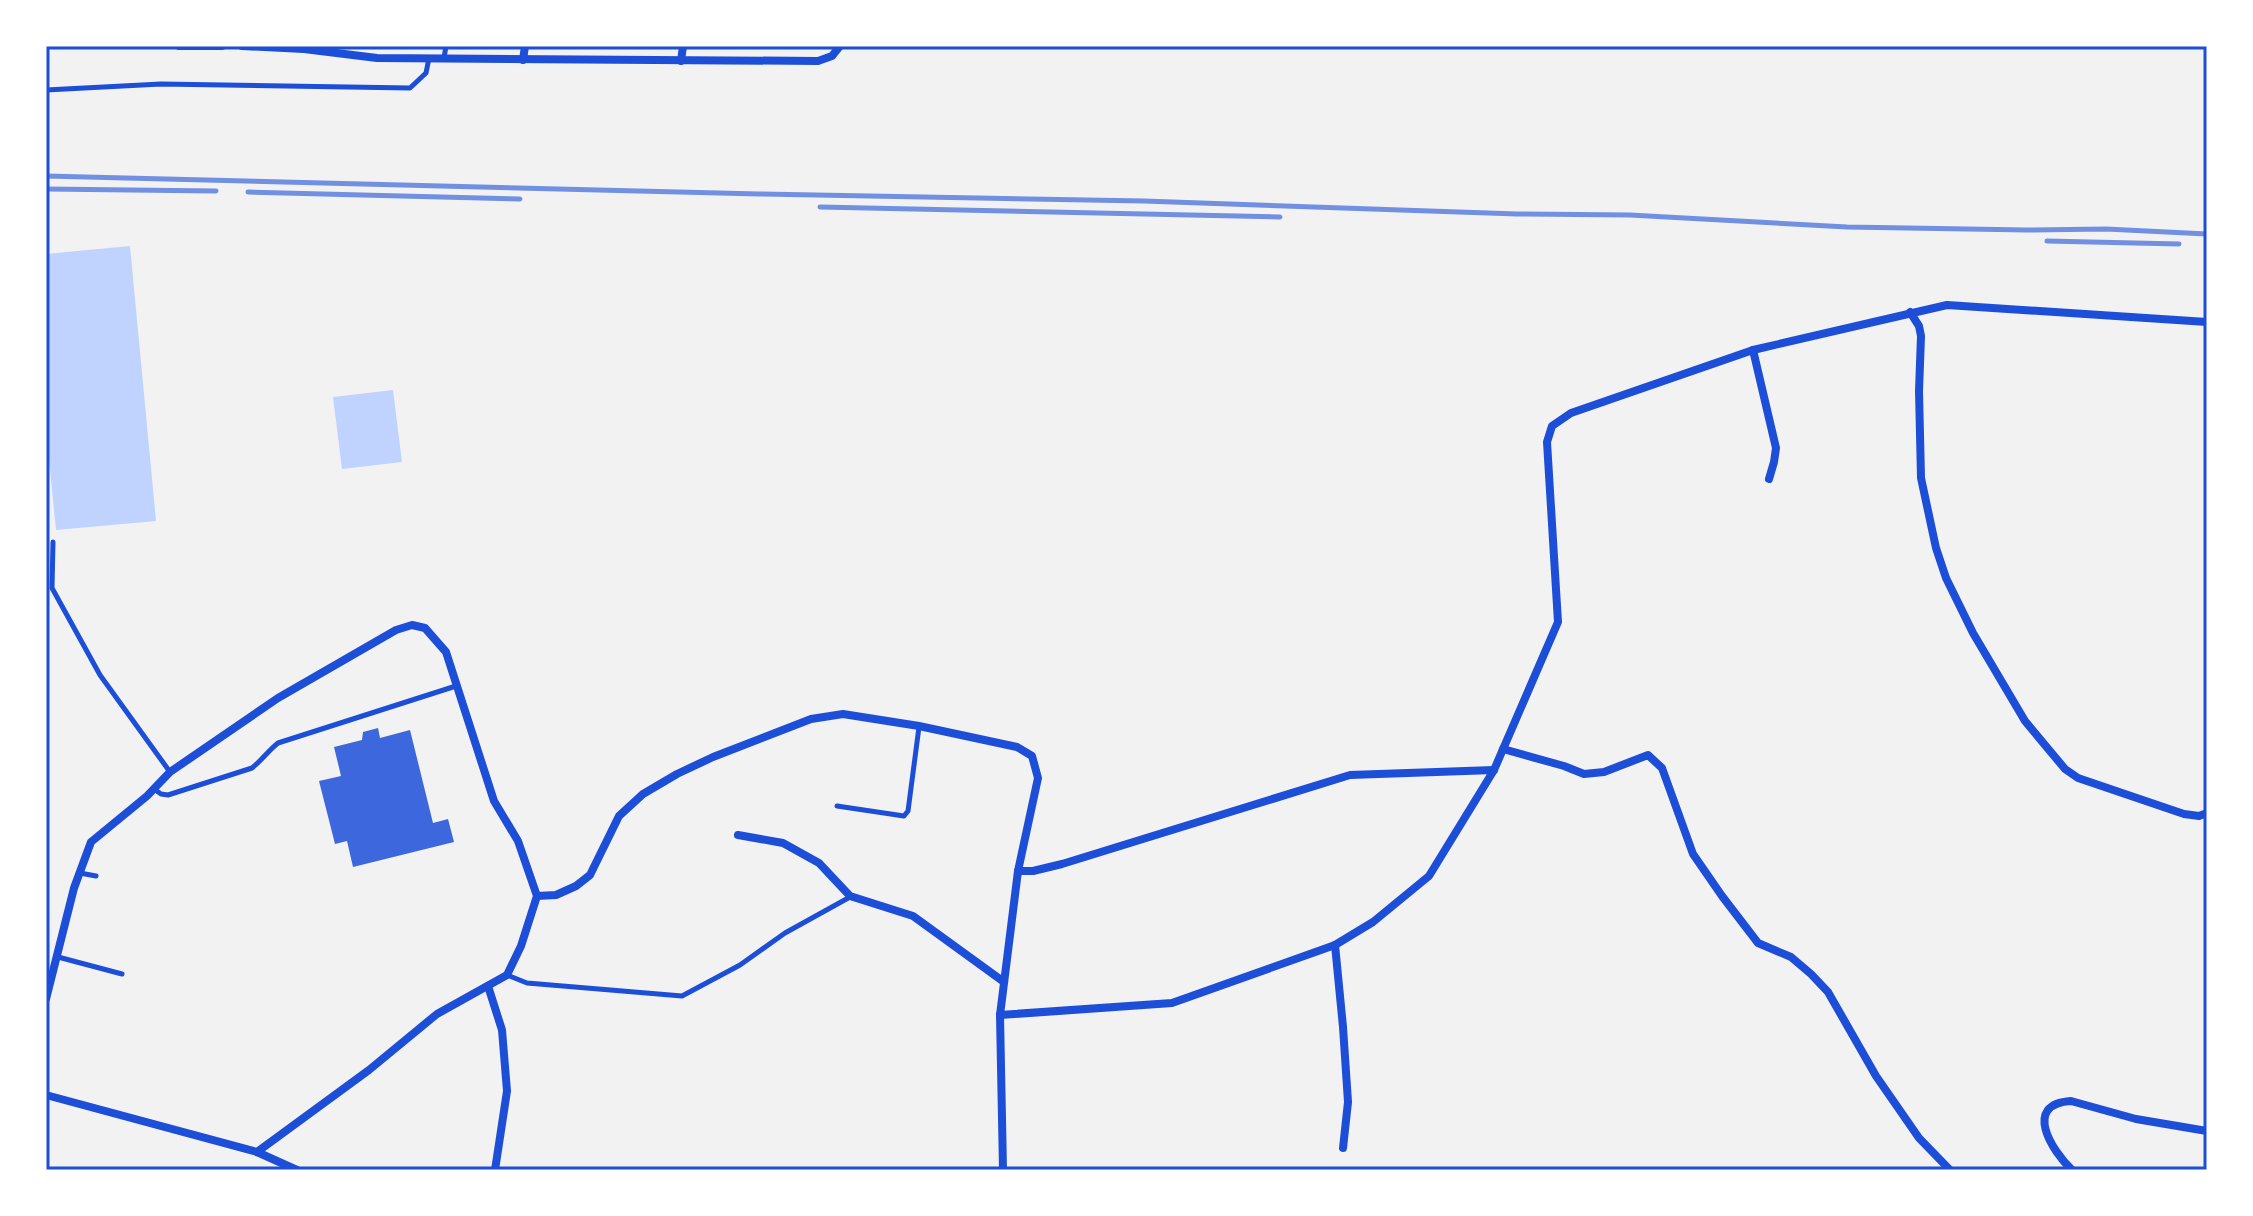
<svg xmlns="http://www.w3.org/2000/svg" width="2253" height="1216" font-family="'Source Serif 4',serif">
	<rect width="100%" height="100%" fill="#f2f2f2"/>
	<g fill="#bfd3fe">
		<polygon points="130,246 156,521 56,530 46,429 46,254"/>
		<polygon points="393,390 402,462 342,469 333,397"/>
	</g>
	<polygon fill="#3d67dc" points="378,728 380,738 410,730 433,823 448,819 454,842 353,867 347,841 335,844 319,781 341,776 334,747 362,740 363,732"/>
	<g fill="none" stroke-linecap="round" stroke-linejoin="round">
		<g stroke="#1d4ed8" stroke-width="5">
			<polyline points="444,58 446,46"/>
			<polyline points="46,90 161,84 410,88 426,73 429,58"/>
			<polyline points="53,542 52,588 100,675 170,772"/>
			<path d="M154,789L161,794L168,795L252,768C262,760 268,751 278,743L456,686"/>
			<polyline points="837,806 904,816 908,811 919,727"/>
			<polyline points="80,873 96,876"/>
			<polyline points="58,957 122,974"/>
			<polyline points="507,975 527,983 682,996 740,965 785,933 850,897"/>
		</g>
		<g stroke="#1d4ed8" stroke-width="8">
			<polyline points="179,46 222,46"/>
			<polyline points="242,46 304,49 377,58 818,61 832,56 840,46"/>
			<polyline points="523,60 525,46"/>
			<polyline points="681,61 683,46"/>
			<polyline points="1910,312 1919,326 1921,336 1919,391 1921,478 1936,548 1946,578 1973,633 2025,721 2065,769 2078,778 2184,814 2199,816 2207,813"/>
			<polyline points="1753,350 1776,448 1774,462 1769,479"/>
			<polyline points="1503,749 1564,766 1584,774 1604,772 1648,755 1662,768 1693,854 1722,896 1758,943 1791,957 1811,974 1828,992 1876,1076 1919,1138 1950,1170"/>
			<polyline points="738,835 783,843 819,863 850,896 913,916 1004,982"/>
			<polyline points="1018,871 1033,871 1062,864 1350,775 1494,770"/>
			<polyline points="537,896 556,895 576,886 590,875 619,816 643,794 677,774 713,757 811,719 843,714 919,726 1017,747 1032,756 1038,778 1018,871 1000,1015 1003,1170"/>
			<polyline points="1335,945 1343,1027 1348,1102 1343,1148"/>
			<polyline points="488,986 502,1030 507,1091 495,1170"/>
			<polyline points="46,999 74,888 91,842 147,796 170,772 278,698 396,630 412,625 425,628 446,652 494,801 518,841 537,896 521,946 507,975 437,1014 369,1070 257,1152"/>
			<polyline points="1000,1015 1172,1003 1335,945 1373,922 1429,876 1494,770 1558,622 1547,442 1552,426 1571,413 1753,350 1947,305 2207,322"/>
			<polyline points="46,1095 257,1152 297,1170"/>
			<path d="M2072,1170C2052,1151 2022,1104 2071,1101L2136,1119L2207,1131"/>
		</g>
		<g stroke="#7290e2" stroke-width="5">
			<polyline points="46,176 759,194 1144,201 1517,214 1630,215 1847,227 2027,230 2106,229 2207,234"/>
			<polyline points="46,189 216,191"/>
			<polyline points="248,192 520,199"/>
			<polyline points="820,207 1280,217"/>
			<polyline points="2047,241 2179,244"/>
		</g>
	</g>
	<rect width="2253" height="1216" fill="none" stroke="#ffffff" stroke-width="96"/>
	<rect x="48" y="48" width="2157" height="1120" fill="none" stroke="#1d4ed8" stroke-width="3"/>
</svg>
